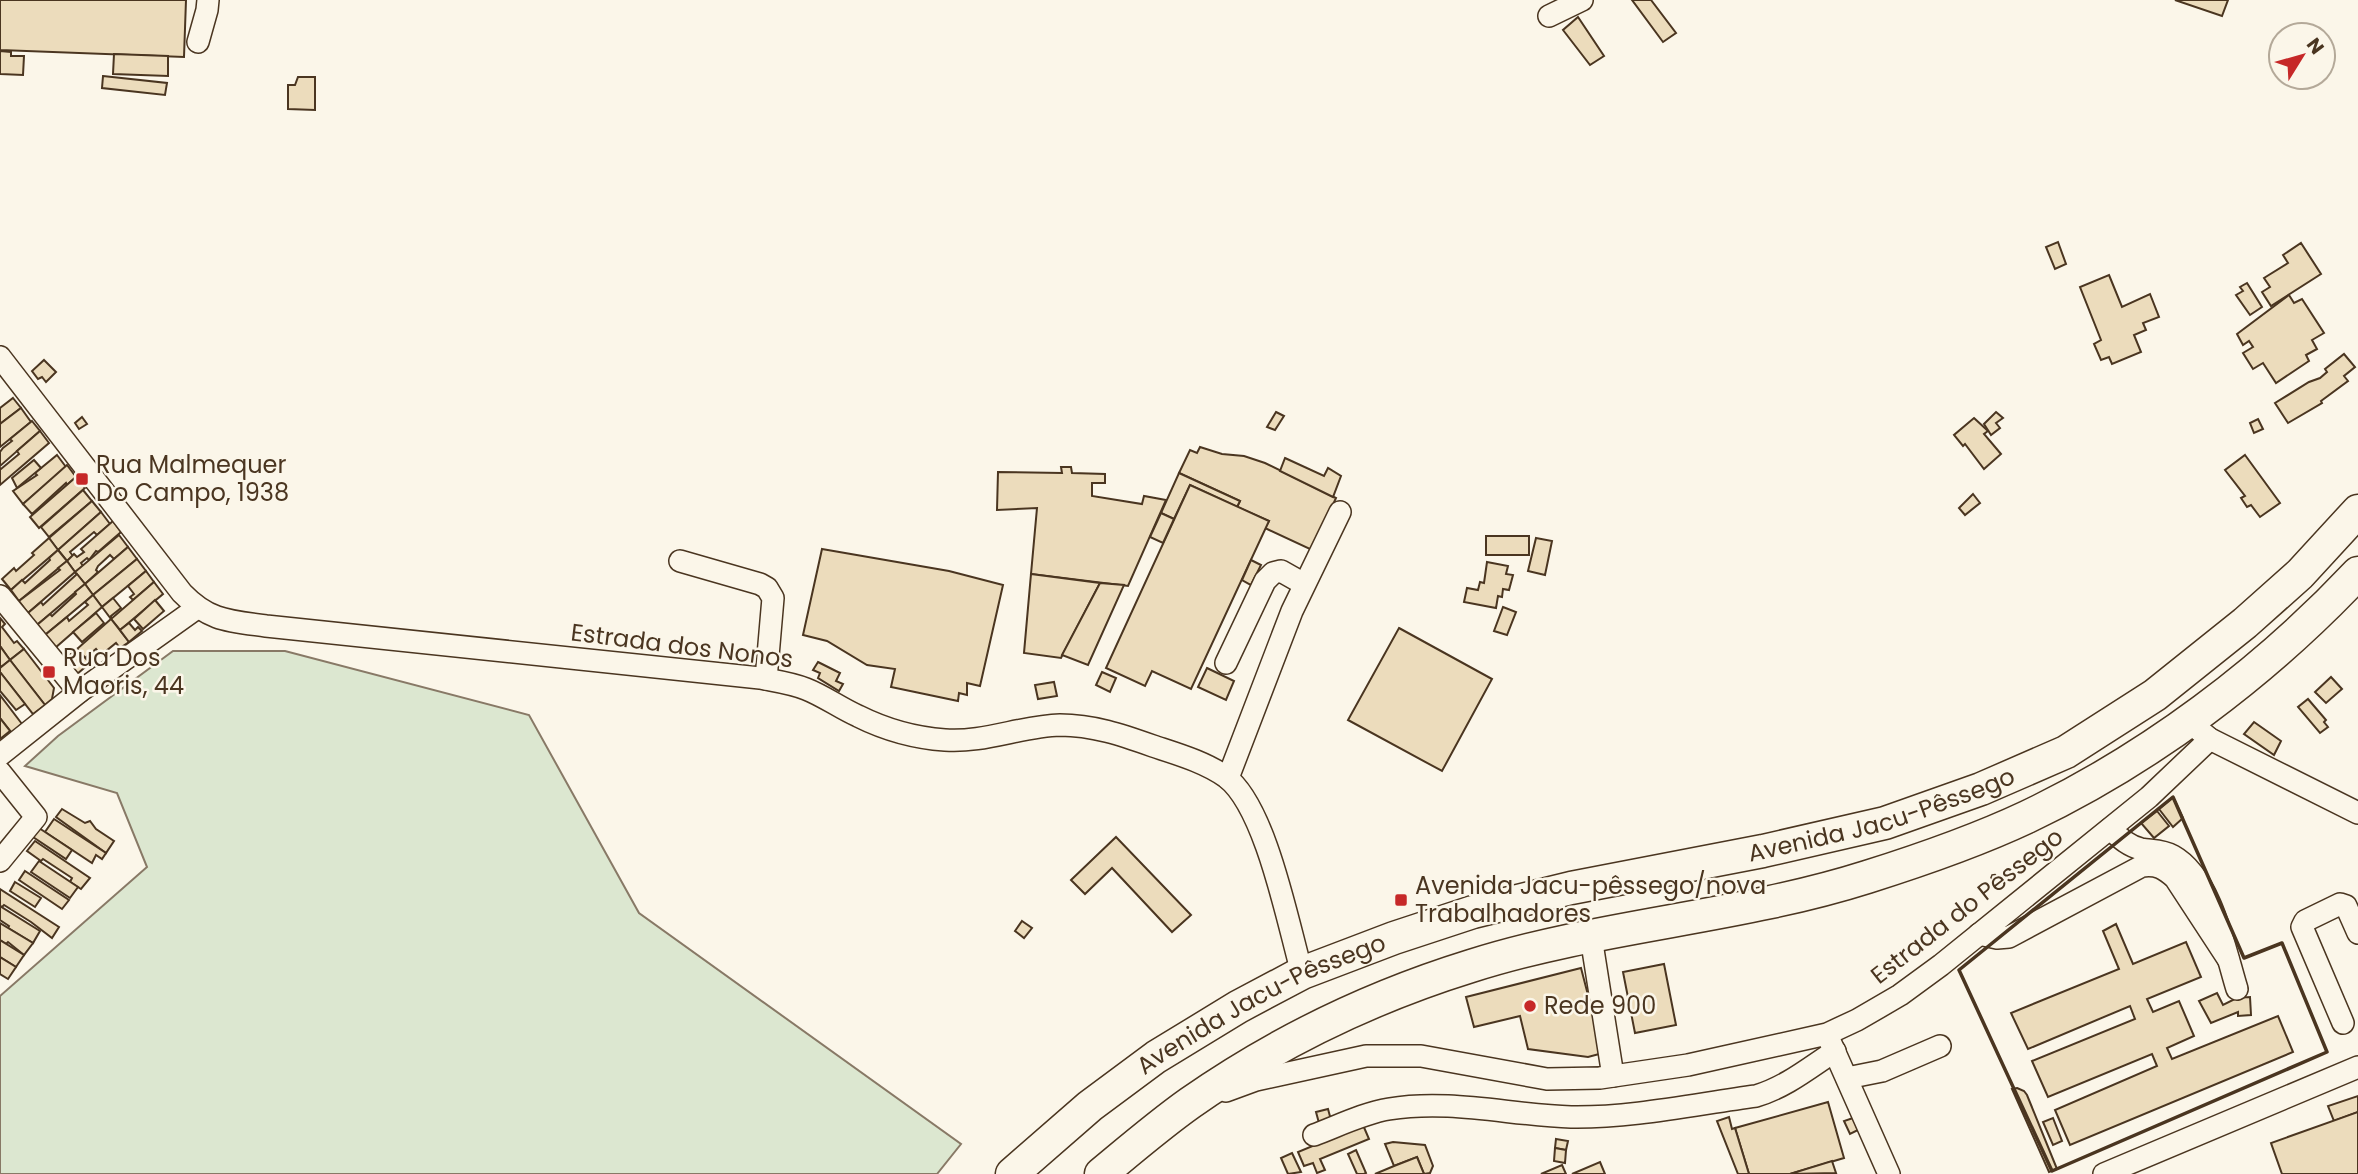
<svg xmlns="http://www.w3.org/2000/svg" width="2358" height="1174" font-family="Poppins,sans-serif">
	<rect width="100%" height="100%" fill="#fbf6e9"/>
	<polygon fill="#dce7d0" stroke="#887966" stroke-width="2" points="173,651 285,651 529,715 639,913 961,1144 937,1174 0,1174 0,996 147,867 117,793 25,766 58,736"/>
	<g fill="#ecdcbc" stroke="#4a3520" stroke-width="2">
		<polygon points="0,0 186,0 184,57 0,50"/>
		<polygon points="1632,0 1651,0 1676,33 1663,42"/>
		<polygon points="2175,0 2228,0 2222,16"/>
		<polygon points="1578,17 1604,56 1590,65 1563,30"/>
		<polygon points="0,51 11,52 11,56 24,56 23,75 0,74"/>
		<polygon points="114,54 168,56 168,76 113,74"/>
		<polygon points="103,76 167,83 165,95 102,88"/>
		<polygon points="298,77 315,77 315,110 288,109 288,85 295,85"/>
		<polygon points="2058,242 2066,264 2055,269 2046,247"/>
		<polygon points="2301,243 2321,274 2271,306 2262,292 2270,287 2264,278 2288,263 2283,255"/>
		<polygon points="2109,275 2122,307 2150,294 2159,317 2143,323 2146,330 2134,335 2141,352 2112,364 2109,357 2101,360 2094,344 2101,340 2080,287"/>
		<polygon points="2247,283 2262,307 2250,315 2236,295 2243,291 2240,287"/>
		<polygon points="2289,295 2294,303 2302,299 2324,333 2312,340 2317,349 2306,355 2309,361 2276,383 2263,363 2253,369 2243,353 2253,347 2249,341 2243,345 2237,334"/>
		<polygon points="2344,354 2355,367 2344,376 2348,381 2321,401 2322,403 2288,423 2275,403 2309,382 2320,378 2327,372 2325,369"/>
		<polygon points="44,360 56,372 46,382 42,377 38,379 32,371"/>
		<polygon points="13,398 21,408 0,424 0,408"/>
		<polygon points="21,408 31,422 0,447 0,424"/>
		<polygon points="1276,412 1284,416 1275,430 1267,427"/>
		<polygon points="1996,412 2003,418 1996,423 2000,428 1991,435 1984,424"/>
		<polygon points="82,417 87,424 79,429 75,423"/>
		<polygon points="1974,418 1988,431 1984,434 2001,454 1984,469 1965,444 1963,446 1954,435"/>
		<polygon points="2258,419 2263,429 2254,433 2250,423"/>
		<polygon points="32,421 40,431 0,466 0,452 3,448 12,441 10,439"/>
		<polygon points="40,431 49,443 0,485 0,468 1,469 19,454 17,451"/>
		<polygon points="1200,447 1222,454 1244,456 1265,463 1336,498 1312,550 1265,528 1269,521 1237,507 1240,501 1179,473 1190,450 1197,453"/>
		<polygon points="57,455 66,467 23,504 13,491 37,475 35,473"/>
		<polygon points="2245,455 2280,503 2260,517 2251,505 2247,507 2241,498 2245,496 2225,470"/>
		<polygon points="1285,458 1324,476 1328,468 1341,476 1333,497 1280,471"/>
		<polygon points="34,460 41,468 17,488 12,478"/>
		<polygon points="67,465 76,477 67,485 66,483 32,514 23,504"/>
		<polygon points="1061,467 1071,467 1072,473 1105,474 1105,483 1092,483 1092,496 1142,504 1144,496 1166,500 1128,586 1031,574 1037,508 997,510 998,472 1062,473"/>
		<polygon points="1179,473 1240,501 1237,507 1190,485 1174,519 1161,513"/>
		<polygon points="76,477 85,488 39,528 30,517"/>
		<polygon points="1190,485 1269,521 1191,689 1152,671 1145,686 1106,668"/>
		<polygon points="83,490 92,501 49,537 41,527"/>
		<polygon points="1973,494 1980,503 1965,515 1959,508"/>
		<polygon points="92,501 101,512 58,550 49,538"/>
		<polygon points="101,512 110,524 97,535 94,532 70,552 73,556 67,561 58,550"/>
		<polygon points="1161,513 1174,519 1163,543 1150,537"/>
		<polygon points="113,521 121,532 98,552 96,551 89,560 87,558 81,563 83,566 75,572 67,561 74,554 77,557 84,552 81,549"/>
		<polygon points="119,535 128,547 114,559 110,555 98,566 96,570 98,572 85,584 75,572"/>
		<rect x="1486" y="536" width="43" height="19"/>
		<polygon points="49,538 58,550 11,590 2,579 14,568 16,571 34,555 32,553"/>
		<polygon points="1536,538 1552,541 1545,575 1528,571"/>
		<polygon points="128,547 137,559 93,595 85,584"/>
		<polygon points="822,549 949,571 1003,585 980,686 967,683 967,695 959,693 958,701 891,687 895,669 867,665 827,641 803,635"/>
		<polygon points="58,550 67,561 19,601 11,590 22,580 25,583 50,560 49,558"/>
		<polygon points="137,559 146,571 102,607 93,595"/>
		<polygon points="1251,560 1261,565 1251,585 1242,580"/>
		<polygon points="67,561 75,572 28,613 19,601 60,570 58,568"/>
		<polygon points="1487,562 1508,566 1506,574 1513,575 1509,590 1503,589 1502,597 1498,596 1496,608 1464,602 1467,588 1478,590 1480,582 1484,583"/>
		<polygon points="146,571 154,582 133,600 130,597 134,594 128,586"/>
		<polygon points="77,574 85,584 37,625 28,613 41,602 43,605"/>
		<polygon points="1031,574 1100,583 1061,658 1024,653"/>
		<polygon points="154,582 163,594 120,630 111,619"/>
		<polygon points="1100,583 1124,585 1088,665 1062,655"/>
		<polygon points="85,584 93,595 45,635 37,625 50,614 52,616 76,594 75,592"/>
		<polygon points="93,595 102,607 55,648 45,635 67,617 69,621 88,605 85,602"/>
		<polygon points="113,598 121,608 111,616 111,619 102,607"/>
		<polygon points="155,600 164,611 143,629 134,619"/>
		<polygon points="1503,607 1516,612 1507,635 1494,631"/>
		<polygon points="96,613 104,623 82,642 73,632"/>
		<polygon points="0,618 5,624 2,627 14,643 17,641 24,649 10,660 0,646"/>
		<polygon points="111,619 129,642 120,648 116,643 101,655 96,649 85,658 77,649"/>
		<polygon points="129,623 135,630 138,627 142,631 129,642 120,630"/>
		<polygon points="1399,628 1492,679 1442,771 1348,720"/>
		<polygon points="0,646 10,660 1,667 0,665"/>
		<polygon points="24,649 54,688 52,699 45,705 10,660"/>
		<polygon points="77,649 90,663 77,674 64,660"/>
		<polygon points="10,660 45,705 33,714 0,672 0,668"/>
		<polygon points="818,662 840,673 836,681 843,684 839,691 818,678 820,673 813,670"/>
		<polygon points="1207,668 1234,681 1226,700 1198,687"/>
		<polygon points="0,672 25,704 16,710 0,691"/>
		<polygon points="1102,672 1116,678 1110,692 1096,685"/>
		<polygon points="2331,677 2342,689 2326,703 2315,692"/>
		<polygon points="1054,682 1057,696 1038,699 1035,685"/>
		<polygon points="0,695 22,724 12,733 0,718"/>
		<polygon points="2308,699 2326,720 2324,722 2328,727 2320,733 2298,707"/>
		<polygon points="0,718 10,731 0,739"/>
		<polygon points="2254,722 2281,741 2274,755 2244,734"/>
		<polygon points="2173,797 2183,818 2173,827 2159,809"/>
		<polygon points="62,809 85,823 90,821 96,829 114,841 106,853 56,817"/>
		<polygon points="2157,811 2169,826 2154,838 2141,823"/>
		<polygon points="54,819 106,853 102,859 96,855 92,863 45,832"/>
		<polygon points="39,828 72,850 66,859 33,837"/>
		<polygon points="1116,837 1191,915 1172,932 1112,868 1085,894 1071,880"/>
		<polygon points="35,841 90,878 81,889 70,882 72,878 43,859 41,861 27,851"/>
		<polygon points="39,861 78,887 70,898 31,872"/>
		<polygon points="25,871 69,900 62,909 19,880"/>
		<polygon points="15,882 41,898 35,907 10,891"/>
		<polygon points="0,889 59,927 52,938 31,922 4,905 2,907 0,906"/>
		<polygon points="0,906 40,931 33,943 8,928 9,926 0,920"/>
		<polygon points="1022,921 1032,928 1024,938 1015,931"/>
		<polygon points="0,923 33,943 24,955 8,942 6,944 0,940"/>
		<polygon points="2116,924 2133,964 2186,942 2201,977 2147,999 2153,1012 2179,1001 2194,1036 2167,1048 2172,1059 2278,1016 2293,1052 2070,1145 2055,1110 2157,1066 2152,1054 2048,1097 2032,1061 2135,1019 2130,1006 2028,1049 2011,1013 2119,969 2103,931"/>
		<polygon points="0,940 24,955 16,967 0,957"/>
		<polygon points="0,957 16,967 8,979 0,974"/>
		<polygon points="1664,964 1676,1025 1635,1033 1623,972"/>
		<polygon points="1581,968 1603,1053 1588,1057 1528,1049 1520,1016 1474,1027 1466,997"/>
		<polygon points="2217,993 2223,1005 2235,999 2234,998 2250,997 2251,1015 2238,1016 2238,1012 2211,1023 2199,1001"/>
		<polygon points="2017,1088 2024,1091 2027,1095 2057,1169 2049,1172 2012,1089"/>
		<polygon points="2358,1096 2358,1112 2334,1121 2328,1106"/>
		<polygon points="1828,1102 1844,1158 1790,1174 1749,1174 1735,1128"/>
		<polygon points="1328,1109 1331,1120 1319,1123 1316,1112"/>
		<polygon points="2358,1112 2358,1174 2282,1174 2271,1143"/>
		<polygon points="1729,1117 1732,1129 1735,1128 1749,1174 1738,1174 1717,1121"/>
		<polygon points="1853,1118 1858,1130 1850,1134 1844,1121"/>
		<polygon points="2053,1118 2062,1141 2053,1145 2043,1122"/>
		<polygon points="1363,1125 1369,1139 1320,1159 1325,1170 1317,1173 1313,1163 1304,1166 1298,1152"/>
		<polygon points="1556,1139 1568,1141 1566,1150 1555,1148"/>
		<polygon points="1393,1142 1425,1145 1433,1166 1430,1173 1424,1174 1417,1157 1394,1166 1385,1144"/>
		<polygon points="1555,1148 1566,1150 1565,1163 1554,1161"/>
		<polygon points="1356,1150 1366,1173 1364,1174 1357,1174 1348,1154"/>
		<polygon points="1292,1153 1301,1172 1288,1174 1281,1158"/>
		<polygon points="1417,1157 1424,1174 1375,1174 1394,1166"/>
		<polygon points="1832,1161 1836,1173 1790,1174"/>
		<polygon points="1600,1162 1605,1174 1572,1174"/>
		<polygon points="1562,1165 1566,1174 1541,1174"/>
	</g>
	<g fill="none" stroke-linecap="round" stroke-linejoin="round">
		<defs>
			<g id="minor">
				<polyline points="1549,16 1582,0"/>
				<polyline points="198,42 207,10 208,0"/>
				<path d="M0,357L182,593C209,621 229,621 266,626L760,678C775,681 791,683 806,689C824,696 840,708 858,716C884,729 916,738 945,740C983,743 1022,726 1060,725C1093,725 1122,735 1153,746C1177,754 1205,762 1226,777C1266,807 1288,924 1302,973"/>
				<polyline points="680,561 760,584 767,588 773,598 766,679"/>
				<polyline points="0,596 79,692"/>
				<polyline points="1226,663 1265,581 1273,573 1281,571 1304,584"/>
				<polyline points="2199,730 2210,739 2358,813"/>
				<polyline points="0,755 79,692 197,608"/>
				<polyline points="0,772 36,817 0,861"/>
				<polyline points="1228,778 1292,611 1340,512"/>
				<path d="M2110,829C2119,837 2128,846 2141,849C2152,851 2162,850 2173,856C2211,877 2225,950 2237,989"/>
				<path d="M1979,934L1997,938L2009,937L2142,866C2157,864 2164,868 2175,878L2228,959"/>
				<polyline points="1591,937 1613,1076"/>
				<polyline points="2343,1023 2302,927 2305,921 2340,904 2346,906 2358,933"/>
				<polyline points="1829,1039 1889,1174"/>
				<polyline points="1847,1078 1882,1071 1940,1046"/>
				<polyline points="1226,1091 1256,1080 1366,1056 1421,1056 1547,1079 1600,1078 1688,1065 1827,1034 1857,1020 1900,995 1941,965 2149,797 2210,739"/>
				<path d="M1314,1135C1338,1126 1364,1113 1389,1109C1450,1099 1510,1115 1571,1117C1632,1118 1696,1104 1756,1096C1786,1087 1809,1068 1835,1051"/>
				<polyline points="2104,1174 2358,1067"/>
			</g>
			<g id="highway">
				<path id="s1" d="M1012,1174L1090,1106L1156,1057L1238,1007L1302,973L1394,938L1473,912L1571,888L1763,851L1885,823L1981,789L2066,752L2155,695L2245,623L2300,574L2358,511"/>
				<path d="M1101,1174C1130,1150 1159,1125 1190,1103C1276,1043 1371,997 1471,966C1600,925 1738,918 1867,877C1921,860 1976,841 2027,817C2149,759 2265,672 2358,573"/>
			</g>
		</defs>
		<use href="#minor" stroke="#4a3520" stroke-width="24"/>
		<use href="#highway" stroke="#4a3520" stroke-width="35"/>
		<use href="#minor" stroke="#fbf6e9" stroke-width="21"/>
		<use href="#highway" stroke="#fbf6e9" stroke-width="32"/>
		<polygon stroke="#4a3520" stroke-width="3.5" points="2173,797 2244,958 2282,943 2327,1052 2052,1171 1959,970"/>
	</g>
	<g fill="#c62828" stroke="#fbf6e9" stroke-width="2.5">
		<rect x="75" y="472" width="14" height="14" rx="3.5"/>
		<rect x="42" y="665" width="14" height="14" rx="3.5"/>
		<rect x="1394" y="893" width="14" height="14" rx="3.5"/>
		<circle cx="1530" cy="1006" r="7"/>
	</g>
	<g text-anchor="middle" stroke-width="5" stroke-linejoin="round" paint-order="stroke">
		<g font-size="24" fill="#4a3520" stroke="#fbf6e9" text-anchor="start">
			<text x="96" y="473">Rua Malmequer<tspan x="96" dy="28">Do Campo, 1938</tspan></text>
			<text x="63" y="666">Rua Dos<tspan x="63" dy="28">Maoris, 44</tspan></text>
			<text x="1415" y="894">Avenida Jacu-pêssego/nova<tspan x="1415" dy="28">Trabalhadores</tspan></text>
			<text x="1544" y="1014">Rede 900</text>
		</g>
		<g font-size="24" fill="#4a3520" stroke="#fbf6e9">
			<text transform="translate(682 646) rotate(7)" y="8">Estrada dos Nonos</text>
			<text dy="8" stroke="none"><textPath href="#s1" startOffset="956">Avenida Jacu-Pêssego</textPath></text>
			<text transform="translate(1967 906) rotate(-38)" y="8">Estrada do Pêssego</text>
			<text dy="8" stroke="none"><textPath href="#s1" startOffset="304">Avenida Jacu-Pêssego</textPath></text>
		</g>
	</g>
	<g transform="translate(2302 56) rotate(53)"><circle r="33" fill="#fbf6e9" stroke="#b4a999" stroke-width="2"/>
	<path d="M0-5L12 26L0 18L-12 26Z" fill="#c62828"/>
	<text y="-10" font-size="19" font-weight="bold" text-anchor="middle" fill="#4a3520">N</text>
	</g>
</svg>
